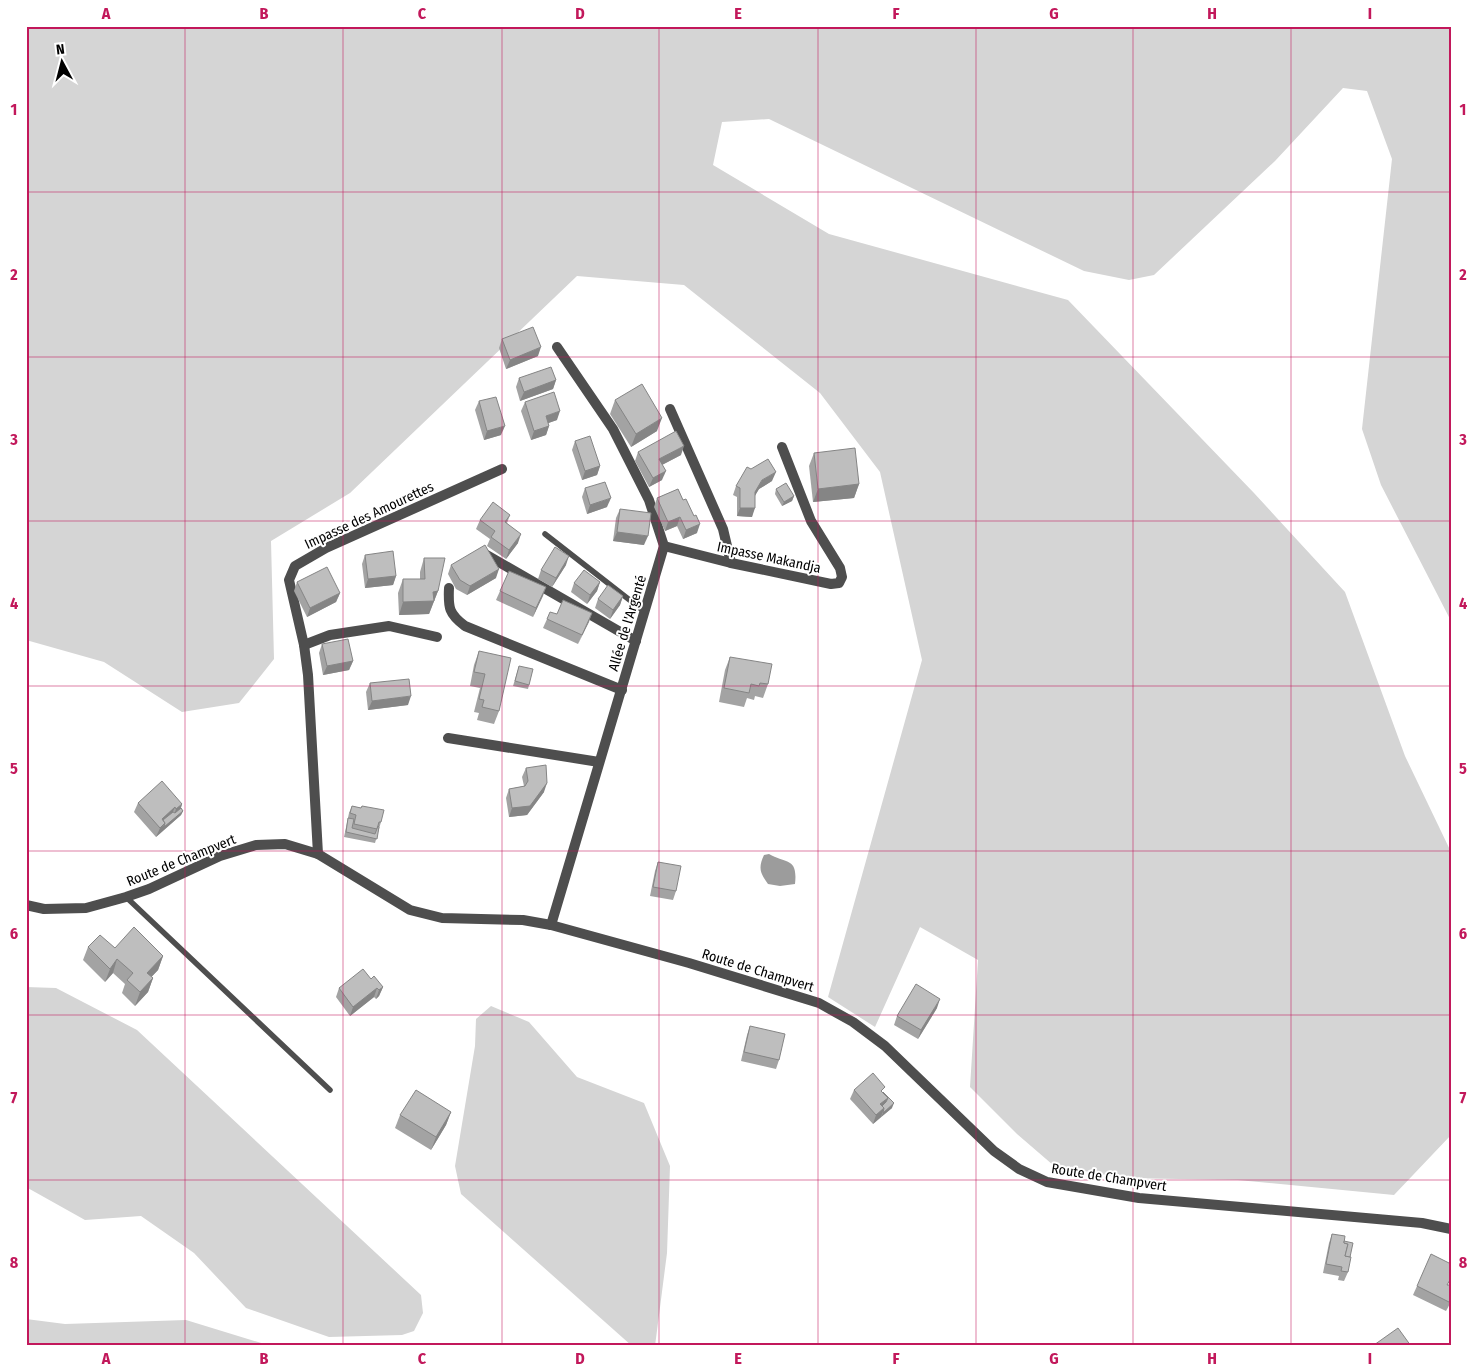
<svg xmlns="http://www.w3.org/2000/svg" width="1477" height="1372" font-family="'Fira Sans Condensed',sans-serif">
	<rect width="100%" height="100%" fill="#fff"/>
	<g fill="#d5d5d5">
		<polygon points="26,26 1451,26 1451,621 1381,485 1362,429 1392,159 1367,91 1343,88 1275,161 1154,275 1129,280 1084,271 769,119 722,122 713,165 829,234 1068,300 1254,493 1345,592 1405,756 1451,852 1451,1135 1394,1195 1238,1180 1121,1178 1053,1165 1017,1134 970,1087 978,960 920,927 875,1027 828,997 922,660 880,472 820,393 684,285 577,276 350,493 271,541 274,659 239,703 182,712 104,662 26,640"/>
		<polygon points="26,987 56,988 137,1030 421,1295 423,1313 414,1331 402,1335 329,1337 246,1308 194,1253 141,1216 85,1220 26,1187"/>
		<polygon points="491,1006 529,1022 577,1077 644,1103 670,1166 667,1253 655,1346 632,1346 461,1194 455,1166 475,1046 476,1019"/>
		<polygon points="26,1319 65,1324 186,1320 271,1346 26,1346"/>
	</g>
	<path fill="#9c9c9c" d="M769,854C786,864 798,857 795,884L780,886L768,884C760,873 758,868 764,855Z"/>
	<g fill="none" stroke-linecap="round" stroke-linejoin="round">
		<g stroke="#4e4e4e" stroke-width="5.5">
			<polyline points="545,534 645,612"/>
			<polyline points="126,897 330,1090"/>
		</g>
		<g stroke="#4e4e4e" stroke-width="10">
			<polyline points="670,409 723,529 731,563"/>
			<polyline points="664,546 731,563 831,584 839,583 842,577 840,568 811,521 782,447"/>
			<polyline points="485,554 636,641"/>
			<path d="M449,588C448,608 449,614 465,626L622,690"/>
			<polyline points="304,645 330,635 389,626 437,637"/>
			<polyline points="448,738 599,762"/>
			<polyline points="318,854 308,675 304,645 289,580 295,566 326,548 502,469"/>
			<polyline points="26,905 44,909 86,908 126,897 149,889 220,856 256,845 285,844 318,854 410,910 442,918 523,920 551,925 689,963 819,1003 853,1022 885,1046 994,1151 1019,1169 1047,1182 1139,1198 1422,1223 1451,1229"/>
			<polyline points="551,925 664,546 649,500 613,429 557,347"/>
		</g>
	</g>
	<g fill="#a3a3a3">
		<polygon points="502,339 538,356 506,369 499,348"/>
		<polygon points="519,378 556,380 553,389 520,401 516,387"/>
		<polygon points="615,400 657,431 631,447 610,414"/>
		<polygon points="479,401 501,435 484,440 475,410"/>
		<polygon points="525,402 557,420 548,423 549,426 546,435 531,440 521,411"/>
		<polygon points="575,441 600,466 597,475 582,480 572,450"/>
		<polygon points="638,452 681,455 662,465 662,480 649,487 635,461"/>
		<polygon points="814,453 859,484 854,498 813,502 809,466"/>
		<polygon points="772,481 759,489 755,495 752,517 737,516 737,497 733,495 736,486"/>
		<polygon points="585,488 607,507 587,514 582,497"/>
		<polygon points="678,489 697,533 683,539 677,526 665,531 654,507 657,498"/>
		<polygon points="776,489 794,496 792,501 782,506 775,494"/>
		<polygon points="620,509 644,545 613,541 616,518"/>
		<polygon points="510,515 507,523 518,543 506,559 487,546 490,539 476,529 480,520"/>
		<polygon points="365,555 396,576 393,585 365,588 362,564"/>
		<polygon points="424,558 438,591 429,614 399,615 398,593 403,579 420,579 420,572"/>
		<polygon points="451,565 496,578 467,595 456,589 448,574"/>
		<polygon points="566,565 552,587 538,579 541,570"/>
		<polygon points="297,582 340,593 336,602 307,617 294,591"/>
		<polygon points="600,582 597,591 587,604 571,592 574,583"/>
		<polygon points="546,587 533,617 496,600 500,591"/>
		<polygon points="623,596 620,605 610,619 595,608 598,599"/>
		<polygon points="592,613 578,644 543,628 547,619 557,614"/>
		<polygon points="322,644 353,661 349,670 323,675 319,653"/>
		<polygon points="479,651 499,711 494,724 477,720 479,713 474,712 480,688 470,686 474,665"/>
		<polygon points="730,657 768,684 763,698 755,696 754,700 747,698 744,707 719,702 725,670"/>
		<polygon points="519,666 529,685 528,689 513,686"/>
		<polygon points="370,683 408,705 368,710 366,692"/>
		<polygon points="526,768 544,792 527,815 509,817 506,798 509,789 524,786 522,777"/>
		<polygon points="138,803 182,804 181,808 183,811 181,815 156,837 134,812"/>
		<polygon points="352,806 361,808 362,806 381,822 375,843 344,837 349,813"/>
		<polygon points="658,862 676,891 673,900 650,896 655,871"/>
		<polygon points="88,947 115,948 163,956 158,970 151,977 153,978 148,992 135,1006 122,993 125,984 113,973 105,982 83,960"/>
		<polygon points="371,979 383,987 379,996 376,999 374,997 350,1016 336,997 339,988"/>
		<polygon points="937,1008 918,1039 894,1025 897,1016"/>
		<polygon points="750,1026 779,1060 776,1069 741,1061 747,1035"/>
		<polygon points="854,1090 883,1092 892,1108 873,1124 850,1099"/>
		<polygon points="451,1112 446,1125 431,1150 395,1128 400,1115"/>
		<polygon points="1332,1234 1344,1241 1348,1272 1344,1281 1338,1280 1339,1276 1323,1273 1329,1243"/>
		<polygon points="1451,1285 1451,1302 1446,1311 1413,1295 1417,1286"/>
	</g>
	<g fill="#858585">
		<polygon points="541,347 538,356 506,369 510,360"/>
		<polygon points="556,380 553,389 520,401 524,392"/>
		<polygon points="560,411 557,420 543,425 546,416"/>
		<polygon points="662,418 657,431 631,447 636,434"/>
		<polygon points="505,426 501,435 484,440 487,431"/>
		<polygon points="549,426 546,435 531,440 534,431"/>
		<polygon points="684,446 681,455 656,468 659,459"/>
		<polygon points="600,466 597,475 582,480 585,471"/>
		<polygon points="666,471 662,480 649,487 653,478"/>
		<polygon points="776,472 772,481 759,489 752,501 755,492 762,480"/>
		<polygon points="859,484 854,498 813,502 818,489"/>
		<polygon points="794,496 792,501 782,506 784,502"/>
		<polygon points="611,498 607,507 587,514 590,505"/>
		<polygon points="740,508 755,508 752,517 737,516"/>
		<polygon points="680,517 677,526 665,531 668,522"/>
		<polygon points="700,524 697,533 683,539 686,530"/>
		<polygon points="617,532 648,536 644,545 613,541"/>
		<polygon points="521,534 518,543 506,559 509,550"/>
		<polygon points="569,556 566,565 552,587 556,578"/>
		<polygon points="499,569 496,578 467,595 470,586"/>
		<polygon points="396,576 393,585 365,588 368,579"/>
		<polygon points="600,582 597,591 587,604 590,595"/>
		<polygon points="546,587 543,596 533,617 536,608"/>
		<polygon points="438,591 429,614 399,615 403,602 433,592"/>
		<polygon points="340,593 336,602 307,617 310,608"/>
		<polygon points="623,596 620,605 610,619 613,610"/>
		<polygon points="592,613 589,622 578,644 582,635"/>
		<polygon points="353,661 349,670 323,675 327,666"/>
		<polygon points="411,696 408,705 368,710 372,701"/>
		<polygon points="547,783 544,792 527,815 509,817 512,808"/>
		<polygon points="182,804 179,813 173,818 176,809"/>
		<polygon points="175,807 171,816 160,823 158,828 162,819"/>
		<polygon points="183,811 181,815 156,837 160,828"/>
		<polygon points="163,956 158,970 143,986 147,973"/>
		<polygon points="117,959 113,973 105,982 110,969"/>
		<polygon points="153,978 148,992 135,1006 140,992"/>
		<polygon points="383,987 379,996 376,999 379,990"/>
		<polygon points="377,988 374,997 350,1016 353,1007"/>
		<polygon points="940,999 937,1008 918,1039 921,1030"/>
		<polygon points="888,1098 884,1107 880,1110 880,1104"/>
		<polygon points="894,1103 892,1108 881,1117 883,1113"/>
		<polygon points="884,1108 881,1117 873,1124 876,1115"/>
		<polygon points="451,1112 446,1125 431,1150 436,1137"/>
	</g>
	<g fill="#bebebe" stroke="#858585">
		<polygon points="533,327 541,347 510,360 502,339"/>
		<polygon points="551,367 556,380 524,392 519,378"/>
		<polygon points="642,384 662,418 636,434 615,400"/>
		<polygon points="554,392 560,411 546,416 549,426 534,431 525,402"/>
		<polygon points="496,397 505,426 487,431 479,401"/>
		<polygon points="676,431 684,446 659,459 666,471 653,478 638,452"/>
		<polygon points="590,436 600,466 585,471 575,441"/>
		<polygon points="855,448 859,484 818,489 814,453"/>
		<polygon points="768,459 776,472 762,480 755,492 755,508 740,508 740,488 736,486 747,467 751,469"/>
		<polygon points="605,482 611,498 590,505 585,488"/>
		<polygon points="786,483 794,496 784,502 776,489"/>
		<polygon points="678,489 683,500 686,499 694,516 696,515 700,524 686,530 680,517 668,522 657,498"/>
		<polygon points="493,502 510,515 505,522 521,534 509,550 491,537 495,531 480,520"/>
		<polygon points="620,509 651,513 648,536 617,532"/>
		<polygon points="485,545 499,569 470,586 460,580 451,565"/>
		<polygon points="555,547 569,556 556,578 541,570"/>
		<polygon points="393,551 396,576 368,579 365,555"/>
		<polygon points="424,558 445,558 438,591 433,592 434,601 403,602 403,579 425,579"/>
		<polygon points="327,567 340,593 310,608 297,582"/>
		<polygon points="584,570 600,582 590,595 574,583"/>
		<polygon points="509,571 546,587 536,608 500,591"/>
		<polygon points="608,585 623,596 613,610 598,599"/>
		<polygon points="563,600 592,613 582,635 547,619 550,612 557,614"/>
		<polygon points="348,639 353,661 327,666 322,644"/>
		<polygon points="479,651 511,658 499,711 482,707 484,700 479,699 485,674 474,672"/>
		<polygon points="730,657 772,664 768,684 760,683 759,686 751,684 749,693 724,688"/>
		<polygon points="519,666 533,669 529,685 515,681"/>
		<polygon points="409,679 411,696 372,701 370,683"/>
		<polygon points="546,765 547,783 530,806 512,808 509,789 525,786 528,781 526,768"/>
		<polygon points="162,781 182,804 176,809 175,807 162,819 165,823 160,828 138,803"/>
		<polygon points="352,806 361,808 362,806 384,810 381,822 379,822 377,829 354,824 356,815 350,813"/>
		<polygon points="181,808 183,811 164,827 165,823 163,820 173,812 175,813"/>
		<polygon points="348,818 354,819 352,828 375,834 378,826 379,827 377,839 346,832"/>
		<polygon points="658,862 681,866 676,891 653,887"/>
		<polygon points="134,927 163,956 147,973 153,978 140,992 127,980 133,973 117,959 110,969 88,947 100,935 115,948"/>
		<polygon points="363,969 371,979 374,976 383,987 379,990 377,988 353,1007 339,988"/>
		<polygon points="916,984 940,999 921,1030 897,1016"/>
		<polygon points="750,1026 785,1034 779,1060 744,1052"/>
		<polygon points="873,1073 885,1087 881,1091 888,1098 880,1104 884,1108 876,1115 854,1090"/>
		<polygon points="416,1090 451,1112 436,1137 400,1115"/>
		<polygon points="883,1092 894,1103 883,1113 884,1108 882,1106 886,1102 888,1098"/>
		<polygon points="1332,1234 1345,1236 1344,1243 1348,1244 1345,1256 1351,1257 1348,1272 1341,1271 1342,1267 1326,1264"/>
		<polygon points="1344,1241 1353,1243 1350,1257 1345,1256 1348,1244 1344,1243"/>
		<polygon points="1431,1254 1451,1264 1451,1278 1447,1285 1451,1285 1451,1299 1449,1302 1417,1286"/>
		<polygon points="1398,1328 1411,1346 1374,1346 1374,1345"/>
	</g>
	<path fill="none" stroke="#c2185b" stroke-width="1" stroke-opacity="0.55" d="M185,26V1346M343,26V1346M502,26V1346M659,26V1346M818,26V1346M976,26V1346M1133,26V1346M1291,26V1346M26,192H1451M26,357H1451M26,521H1451M26,686H1451M26,851H1451M26,1015H1451M26,1180H1451"/>
	<g text-anchor="middle" stroke-width="4" stroke-linejoin="round" paint-order="stroke">
		<g font-size="14" fill="#000" stroke="#fff">
			<text transform="translate(369 515) rotate(-25)" y="5">Impasse des Amourettes</text>
			<text transform="translate(769 557) rotate(12)" y="5">Impasse Makandja</text>
			<text transform="translate(627 623) rotate(-73)" y="5">Allée de l'Argenté</text>
			<text transform="translate(181 860) rotate(-22)" y="5">Route de Champvert</text>
			<text transform="translate(758 970) rotate(17)" y="5">Route de Champvert</text>
			<text transform="translate(1109 1177) rotate(9)" y="5">Route de Champvert</text>
		</g>
	</g>
	<rect width="1477" height="1372" fill="none" stroke="#ffffff" stroke-width="55"/>
	<g transform="translate(62 62) rotate(353)" stroke="#ffffff" stroke-width="4" paint-order="stroke">
	<path d="M0-4L9 19L0 12L-9 19Z" fill="#000000"/>
	<text y="-8" font-size="14" font-weight="bold" text-anchor="middle" fill="#000000">N</text>
	</g>
	<rect x="28" y="28" width="1422" height="1316" fill="none" stroke="#c2185b" stroke-width="2"/>
	<g font-size="16" text-anchor="middle" font-weight="bold" fill="#c2185b">
		<text x="106" y="19">A</text>
		<text x="264" y="19">B</text>
		<text x="422" y="19">C</text>
		<text x="580" y="19">D</text>
		<text x="738" y="19">E</text>
		<text x="896" y="19">F</text>
		<text x="1054" y="19">G</text>
		<text x="1212" y="19">H</text>
		<text x="1370" y="19">I</text>
		<text x="14" y="115">1</text>
		<text x="1463" y="115">1</text>
		<text x="14" y="280">2</text>
		<text x="1463" y="280">2</text>
		<text x="14" y="445">3</text>
		<text x="1463" y="445">3</text>
		<text x="14" y="609">4</text>
		<text x="1463" y="609">4</text>
		<text x="14" y="774">5</text>
		<text x="1463" y="774">5</text>
		<text x="14" y="939">6</text>
		<text x="1463" y="939">6</text>
		<text x="14" y="1103">7</text>
		<text x="1463" y="1103">7</text>
		<text x="14" y="1268">8</text>
		<text x="1463" y="1268">8</text>
		<text x="106" y="1364">A</text>
		<text x="264" y="1364">B</text>
		<text x="422" y="1364">C</text>
		<text x="580" y="1364">D</text>
		<text x="738" y="1364">E</text>
		<text x="896" y="1364">F</text>
		<text x="1054" y="1364">G</text>
		<text x="1212" y="1364">H</text>
		<text x="1370" y="1364">I</text>
	</g>
</svg>
